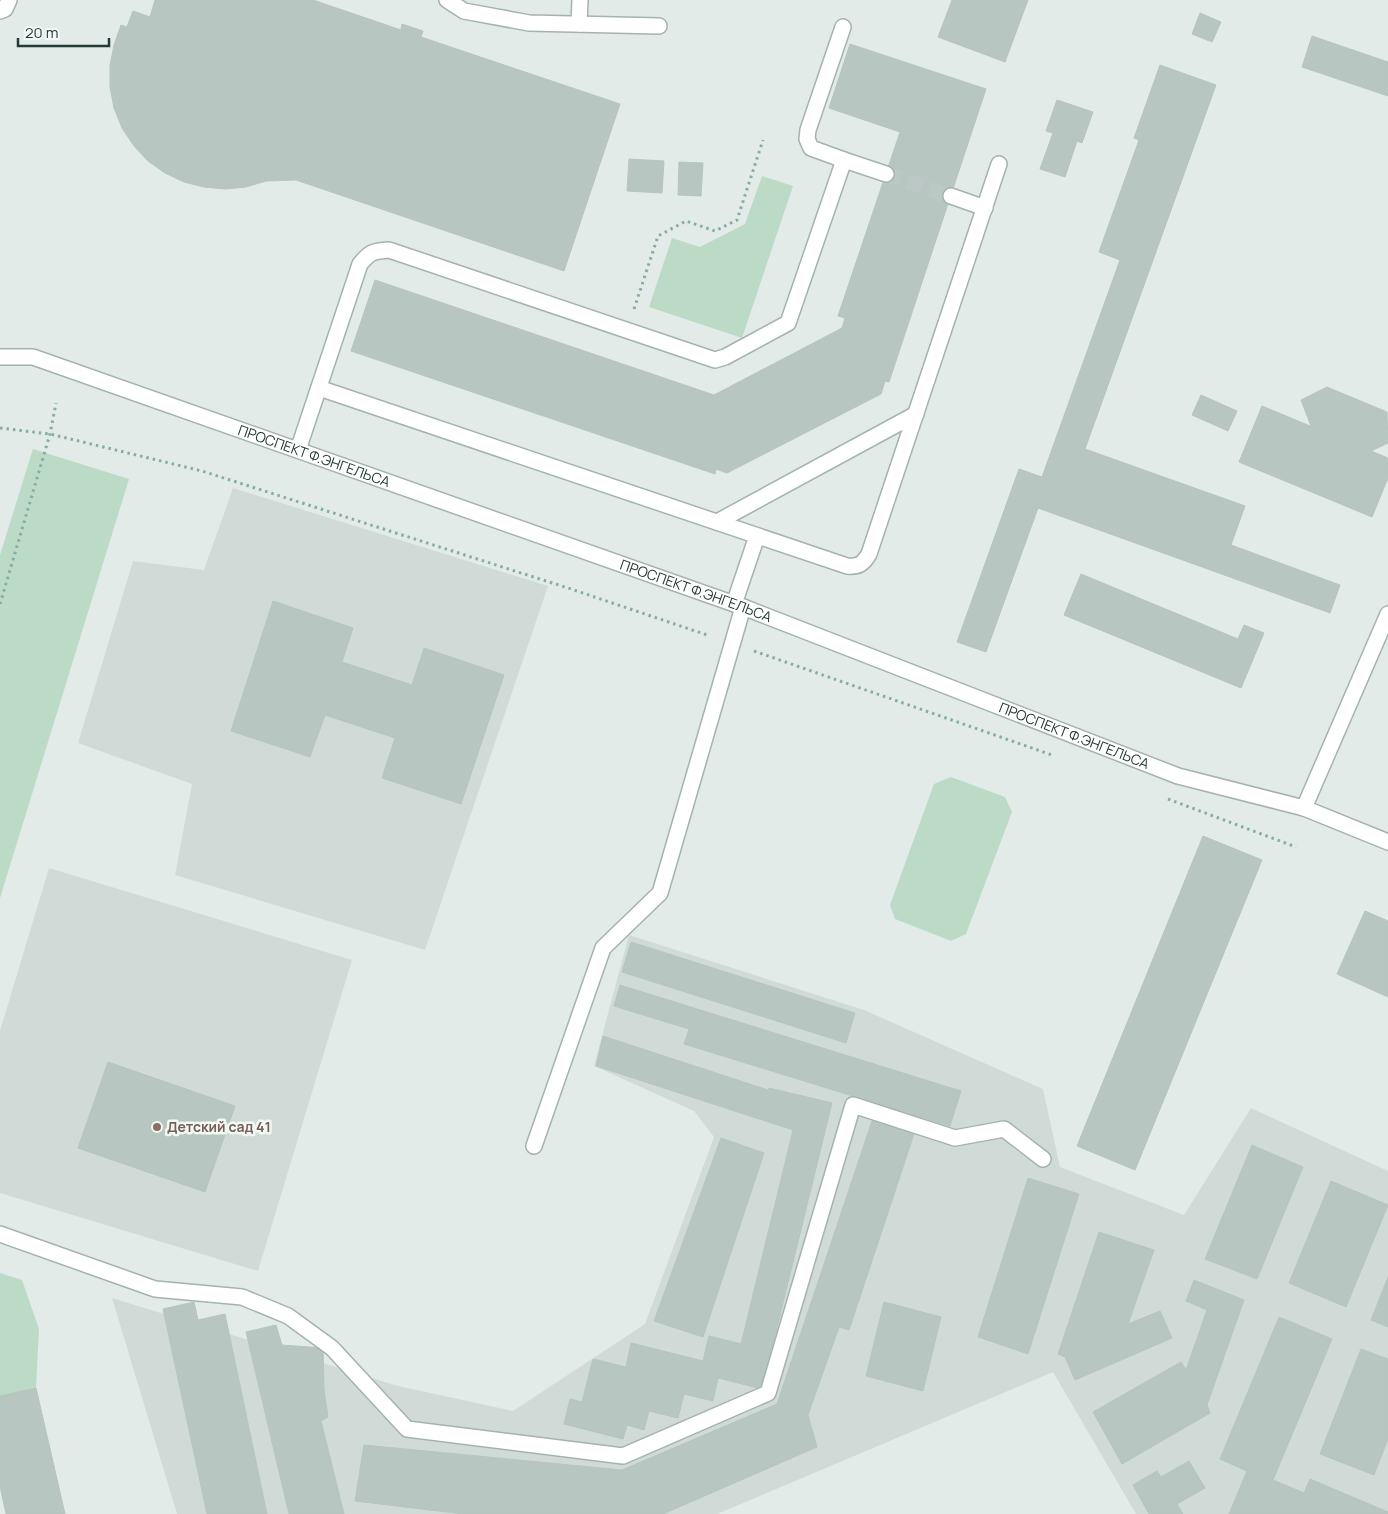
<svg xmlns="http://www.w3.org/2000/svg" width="1388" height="1514" font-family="Manrope,sans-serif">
	<rect width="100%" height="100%" fill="#e2ebe8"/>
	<g fill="#d0dbd7">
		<polygon points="233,488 548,586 425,950 175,875 192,784 78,743 133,561 204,570"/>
		<polygon points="49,868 352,960 258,1271 0,1193 0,1031"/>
		<polygon points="629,935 864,1010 1043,1089 1060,1167 1184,1215 1251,1108 1388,1171 1388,1514 1136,1514 1053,1372 717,1514 177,1514 112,1298 398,1386 513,1411 645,1324 714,1137 694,1111 594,1066"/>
	</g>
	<g fill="#bcdbc7">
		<polygon points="762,176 793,186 742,338 649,307 672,238 700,247 745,224"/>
		<polygon points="33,449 129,479 0,898 0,555"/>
		<polygon points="951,777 1005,797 1012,812 966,934 951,941 895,919 890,905 934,784"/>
		<polygon points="0,1273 22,1280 39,1329 36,1388 0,1396"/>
	</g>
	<g fill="#b7c6c1" stroke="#b5c5bf">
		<polygon points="155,0 313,0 401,30 402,24 423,31 405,82 196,11 184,46 127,27 133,11 150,17"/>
		<polygon points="952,0 1028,0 1005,62 938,37"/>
		<polygon points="196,11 405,82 421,37 620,104 564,271 296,180 266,181 246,187 225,189 204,187 184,182 165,173 148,161 134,146 122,128 114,108 110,87 110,66 114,45 121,25 184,46"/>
		<polygon points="1200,13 1221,22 1212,42 1192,34"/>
		<polygon points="1312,36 1388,62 1388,96 1302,67"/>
		<polygon points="850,44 986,89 889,382 885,381 881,394 727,473 716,469 715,474 351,351 375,280 714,395 842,328 845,318 838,316 900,132 829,108"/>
		<polygon points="1160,65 1216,85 1085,449 1245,506 1231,545 1340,585 1330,613 1038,508 986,652 957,642 1019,469 1042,477 1120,260 1099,252 1139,140 1134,138"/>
		<polygon points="1057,100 1093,112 1082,143 1077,141 1065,177 1040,169 1053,133 1046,131"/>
		<polygon points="629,159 664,161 662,193 627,191"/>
		<polygon points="679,162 703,163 701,196 678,195"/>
		<polygon points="1327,387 1387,412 1388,443 1371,451 1379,430 1335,412 1327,433 1311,426 1301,400"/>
		<polygon points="1201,395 1237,411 1228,431 1192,415"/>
		<polygon points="1262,406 1327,433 1335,412 1379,430 1371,451 1388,458 1388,478 1372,517 1239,462"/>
		<polygon points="1081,574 1238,639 1244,625 1264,633 1241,688 1064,615"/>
		<polygon points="273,601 353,628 342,662 412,685 424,648 504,675 461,804 382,778 395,738 325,715 310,757 231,731"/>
		<polygon points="1203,836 1262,860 1135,1170 1077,1146"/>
		<polygon points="1365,911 1388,921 1388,997 1337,974"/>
		<polygon points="631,942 855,1013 846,1043 622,972"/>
		<polygon points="620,985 961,1091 950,1126 684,1044 689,1029 614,1006"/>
		<polygon points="603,1036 768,1090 769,1088 832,1103 762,1389 718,1378 713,1401 684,1394 678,1418 649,1411 644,1430 627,1425 623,1439 564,1424 570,1399 582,1402 593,1359 626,1367 631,1343 703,1361 709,1336 741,1344 793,1130 596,1066"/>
		<polygon points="108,1062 235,1106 205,1192 78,1148"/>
		<polygon points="872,1121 914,1134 849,1330 839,1327 808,1415 817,1447 663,1514 463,1514 355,1501 364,1445 622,1470 777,1404"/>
		<polygon points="721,1138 764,1153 703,1337 654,1321"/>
		<polygon points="1252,1145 1303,1167 1257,1279 1205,1259"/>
		<polygon points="1028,1178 1079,1194 1028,1354 978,1337"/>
		<polygon points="1331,1181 1388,1205 1346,1307 1289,1283"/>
		<polygon points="1099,1232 1154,1250 1128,1324 1160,1311 1172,1338 1075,1380 1065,1357 1058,1354"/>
		<polygon points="1388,1277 1388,1327 1371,1320"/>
		<polygon points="1194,1280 1244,1300 1207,1405 1210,1413 1122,1464 1093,1412 1181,1362 1186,1370 1207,1310 1186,1301"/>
		<polygon points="194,1302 198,1320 225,1314 267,1514 207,1514 163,1309"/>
		<polygon points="884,1302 941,1317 923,1391 866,1376"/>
		<polygon points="1279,1317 1332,1339 1273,1480 1304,1493 1310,1479 1388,1512 1388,1514 1229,1514 1247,1471 1220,1459"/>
		<polygon points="276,1325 282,1345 323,1348 324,1390 328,1417 321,1421 344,1514 289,1514 246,1332"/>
		<polygon points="1361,1349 1388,1359 1388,1439 1374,1475 1320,1454"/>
		<polygon points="36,1388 65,1514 6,1514 0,1486 0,1396"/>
		<polygon points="1189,1461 1205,1488 1177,1504 1183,1514 1149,1514 1133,1485 1157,1471 1161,1477"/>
	</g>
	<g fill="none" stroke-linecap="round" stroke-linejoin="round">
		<polyline stroke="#bcc8c5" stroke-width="15" stroke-dasharray="15 8" stroke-linecap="butt" points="886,174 951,196"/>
		<defs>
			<g id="minor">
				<polyline points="447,0 464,11 529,23 659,26"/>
				<polyline points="0,11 5,9 9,0"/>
				<polyline points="579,24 580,0"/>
				<polyline points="844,160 886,174"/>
				<polyline points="951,196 985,208"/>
				<path id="s1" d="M0,357H33L743,607L1178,776L1304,808L1388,842"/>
				<path d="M319,388L847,566C859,567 863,564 869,554L999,164"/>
				<path d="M298,450L360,264C370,252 373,251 389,250L715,360L725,357L788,323L844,160L811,148L807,139L808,130L843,27"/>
				<polyline points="717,522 916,414"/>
				<polyline points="734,604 757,536"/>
				<polyline points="1304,808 1388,614"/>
				<polyline points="534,1146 603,948 660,893 743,607"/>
				<polyline points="0,1234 155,1289 242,1297 288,1316 332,1348 407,1429 623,1456 768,1393 853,1105 955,1138 1004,1129 1043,1159"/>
			</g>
		</defs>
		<use href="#minor" stroke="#a5b3af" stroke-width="18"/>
		<g stroke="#84ada3" stroke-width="3" stroke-dasharray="2.5 4" stroke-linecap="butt">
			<polyline points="634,309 658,236 686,221 715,231 737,220 763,140"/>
			<polyline points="0,428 50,434 202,471 568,588 710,636"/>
			<polyline points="0,604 50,434 56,403"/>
			<polyline points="754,651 1052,755"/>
			<polyline points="1168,799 1296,847"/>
		</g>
		<use href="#minor" stroke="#fff" stroke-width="15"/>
	</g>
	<circle fill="#8d6e63" stroke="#f2f8f6" stroke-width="2" cx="157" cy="1127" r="5"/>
	<g text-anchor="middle" stroke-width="5" stroke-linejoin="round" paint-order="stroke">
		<g font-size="14" fill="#233b37" stroke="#f2f8f6">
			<text dy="5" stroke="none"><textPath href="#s1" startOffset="331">ПРОСПЕКТ Ф.ЭНГЕЛЬСА</textPath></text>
			<text dy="5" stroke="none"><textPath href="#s1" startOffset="736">ПРОСПЕКТ Ф.ЭНГЕЛЬСА</textPath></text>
			<text dy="5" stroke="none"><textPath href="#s1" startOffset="1141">ПРОСПЕКТ Ф.ЭНГЕЛЬСА</textPath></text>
		</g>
		<g font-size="14" font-weight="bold" fill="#785e54" stroke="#f2f8f6" text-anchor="start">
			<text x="167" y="1132">Детский сад 41</text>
		</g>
	</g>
	<path d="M18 38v8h91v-8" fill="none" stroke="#233b37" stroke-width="2.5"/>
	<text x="25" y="38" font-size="15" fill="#233b37" stroke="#f2f8f6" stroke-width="4" paint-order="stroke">20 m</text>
</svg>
